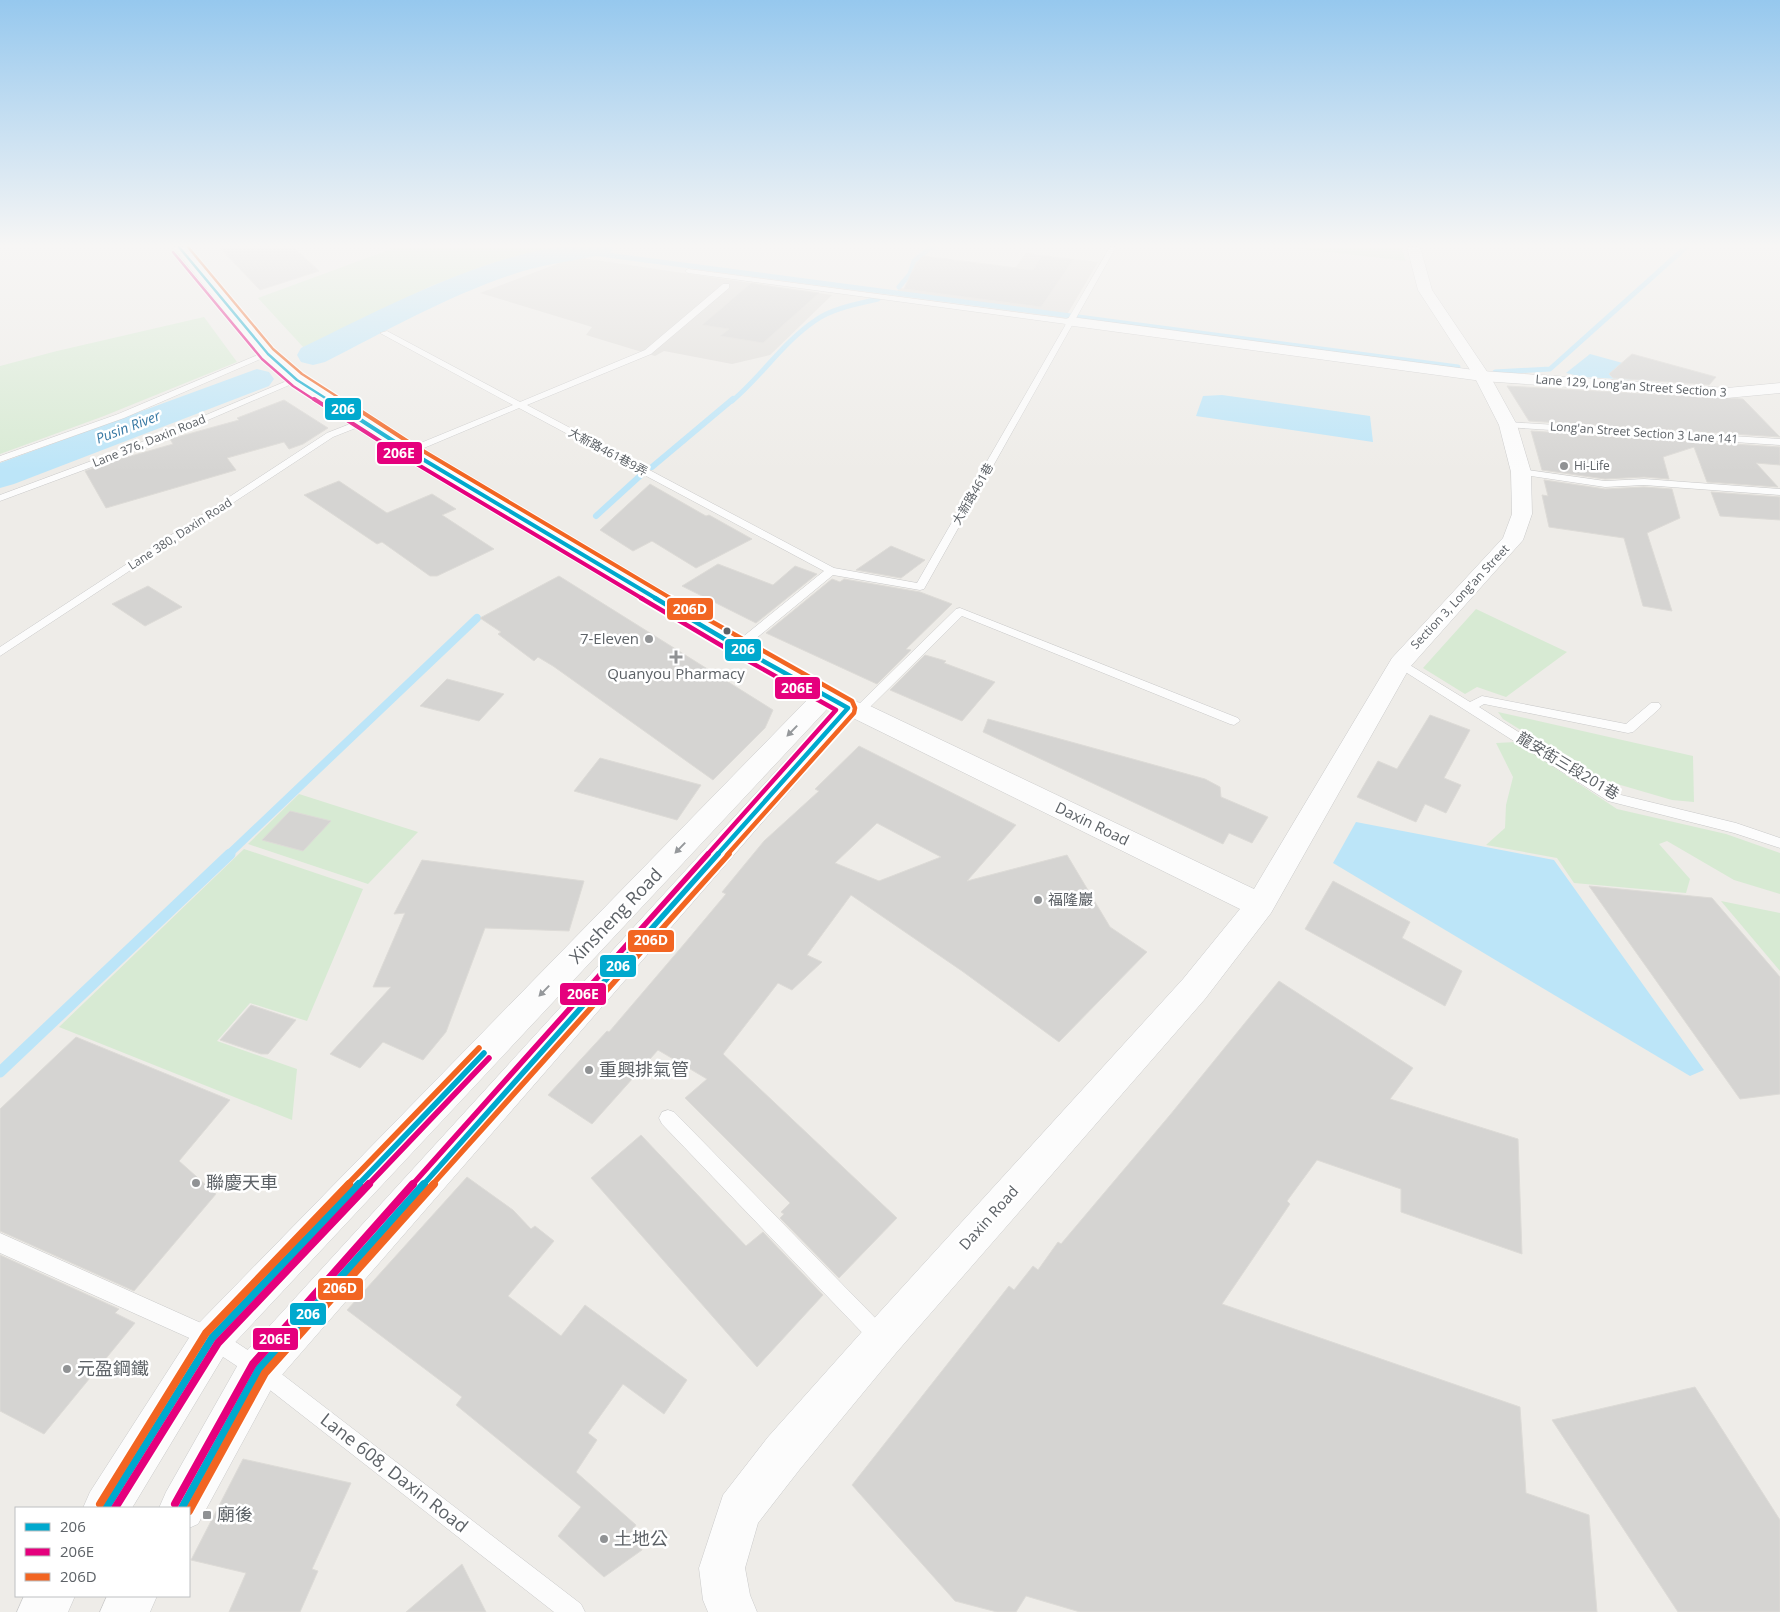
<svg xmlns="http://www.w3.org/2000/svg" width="1780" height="1612" font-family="'Open Sans','Noto Sans TC',sans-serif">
	<rect width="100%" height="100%" fill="#eeece8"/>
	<g fill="#dfddd9">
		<polygon points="1026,253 1098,262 1065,318 894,294 900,288 1041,307 1046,300 1015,268"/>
		<polygon points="575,257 832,295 770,355 732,364 664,351 655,356 586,335 592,327 480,293"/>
	</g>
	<g fill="#d7ead3">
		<polygon points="397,247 552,247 489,264 431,286 304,348 258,298"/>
		<polygon points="1286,247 1401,247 1406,261"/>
		<polygon points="204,317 237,362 104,416 0,454 0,366 57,351"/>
		<polygon points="1476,609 1567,652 1506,697 1477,687 1465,694 1423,668"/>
		<polygon points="1498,712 1693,756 1694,802 1672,800 1600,779 1503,719"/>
		<polygon points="1516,742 1617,809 1726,834 1780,853 1780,894 1734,880 1667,841 1659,844 1690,879 1686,893 1574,883 1557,858 1486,845 1505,828 1506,805 1513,777 1496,743"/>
		<polygon points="299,794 418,832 368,884 248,844"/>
		<polygon points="244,849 363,889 307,1021 250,1003 217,1041 297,1069 292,1120 59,1027"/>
		<polygon points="1721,901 1780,913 1780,971"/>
	</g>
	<g fill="#bce5f8">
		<polygon points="1590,354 1695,383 1583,377 1566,373"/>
		<polygon points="1222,395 1370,416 1373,442 1196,416 1203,396"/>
		<polygon points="1356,822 1554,860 1704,1070 1690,1076 1333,863"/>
	</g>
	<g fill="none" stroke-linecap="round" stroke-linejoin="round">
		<g stroke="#bce5f8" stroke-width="5">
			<polyline points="577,251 1458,367"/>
			<polyline points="899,287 910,274 914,261 930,248 936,247"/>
			<polyline points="1495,372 1550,369 1686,247"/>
			<path d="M732,401C762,376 783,342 816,320C833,308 858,304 878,299"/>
		</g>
		<g stroke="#bce5f8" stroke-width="6">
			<polyline points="652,467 733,399"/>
			<polyline points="596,516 641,475"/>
		</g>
		<polyline stroke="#bce5f8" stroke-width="8" points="228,855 477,618"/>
		<polyline stroke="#bce5f8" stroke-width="11" points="0,1072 230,854"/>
		<g fill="#bce5f8" fill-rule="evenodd">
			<path d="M555,247H614L610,253C580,260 549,263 520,272C451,294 388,330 325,362L313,365L301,362L297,355L301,348C384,308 465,264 555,247Z"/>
			<polygon points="257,369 269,372 274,379 269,386 14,484 0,488 0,463"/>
		</g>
	</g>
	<g fill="#d5d4d2" stroke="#dddbd7" fill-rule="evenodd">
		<polygon points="219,247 293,247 319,271 260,290"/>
		<polygon points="923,256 1033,270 1042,256 1073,260 1041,307 904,289 916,263"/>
		<polygon points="751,283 775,287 819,293 763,343 720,336 729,329 702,325"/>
		<polygon points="1632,354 1716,377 1709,385 1613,378 1609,374"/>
		<polygon points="1507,386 1743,399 1780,437 1529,421"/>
		<polygon points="284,400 328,428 303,444 289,449 284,442 227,458 236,470 106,508 85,471 117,460 173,444 170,439 239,420 237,418"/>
		<polygon points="1531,431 1780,447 1780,465 1756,463 1778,487 1707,482 1694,447 1663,457 1669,479 1644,477 1605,479 1542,470"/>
		<polygon points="1544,480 1605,489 1644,487 1672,489 1680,518 1647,533 1672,611 1643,606 1624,538 1549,527 1542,495 1548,496"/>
		<polygon points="339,481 387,513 432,494 456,509 442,515 494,549 437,576 430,576 382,542 377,544 304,495"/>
		<polygon points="650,484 706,516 709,515 752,539 696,568 652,541 633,551 600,530"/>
		<polygon points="1711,492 1780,497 1780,520 1720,516"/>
		<polygon points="891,546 925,560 901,578 856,570"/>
		<polygon points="718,564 773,585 795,566 817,574 756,623 682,586"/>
		<polygon points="559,576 773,710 765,728 713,780 553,666 538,657 534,661 498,634 501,632 480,618"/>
		<polygon points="832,579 840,582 844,579 920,592 952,604 906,649 911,650 877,684 766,633"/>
		<polygon points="148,586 182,607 145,626 112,604"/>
		<polygon points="925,655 946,661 944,663 995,682 962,721 890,690"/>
		<polygon points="447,679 504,694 479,721 420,706"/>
		<polygon points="1430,715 1470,730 1444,778 1461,785 1446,813 1425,804 1416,822 1357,797 1378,761 1397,769"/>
		<polygon points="988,719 1205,779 1220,787 1221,797 1268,817 1252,843 1229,833 1223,844 983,732"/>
		<path d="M859,746L1016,825L967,881L1067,855L1110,927L1147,952L1059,1042L962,971L851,895L807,955L822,962L792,990L778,983L723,1054L897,1218L839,1278L780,1218L784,1214L781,1212L790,1203L685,1098L707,1079L658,1050L592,1124L548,1095L607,1031L609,1032L685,943L726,894L722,892L764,841L819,791L815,789ZM877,823L941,857L879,881L835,863Z"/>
		<polygon points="600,758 701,785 677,820 574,791"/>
		<polygon points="290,811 331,821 303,851 262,840"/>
		<polygon points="422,860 584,881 569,931 485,928 446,1032 423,1060 383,1042 360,1068 330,1054 391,987 373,987 405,913 394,914"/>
		<polygon points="1333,881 1410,922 1402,938 1462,971 1445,1006 1305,929"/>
		<polygon points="1589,886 1712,898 1780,977 1780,1094 1740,1099"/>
		<polygon points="1279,981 1413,1068 1390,1099 1518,1139 1522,1254 1401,1212 1401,1189 1317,1160 1287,1201 1290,1204 1222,1304 1520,1407 1526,1493 1589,1515 1597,1612 1080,1612 1026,1596 1016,1612 997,1612 955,1601 852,1485 1009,1286 1014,1290 1033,1266 1038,1270 1058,1242 1061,1244 1170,1115"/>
		<polygon points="251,1005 296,1020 268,1054 261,1054 220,1040"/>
		<polygon points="76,1037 230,1100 179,1161 216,1194 134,1291 0,1231 0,1109"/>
		<polygon points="641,1135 746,1246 763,1232 823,1295 757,1367 591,1178"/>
		<polygon points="467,1177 513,1210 531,1229 535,1226 554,1241 508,1296 561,1336 585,1305 687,1380 664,1414 623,1384 588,1433 597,1440 576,1472 636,1525 634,1528 642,1550 604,1577 558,1536 581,1507 456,1405 462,1397 347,1310"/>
		<polygon points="0,1255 119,1309 115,1313 135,1323 44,1434 0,1411"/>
		<polygon points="1695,1387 1780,1520 1780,1612 1678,1612 1552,1420"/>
		<polygon points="243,1459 351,1483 312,1569 318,1571 300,1612 229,1612 246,1573 191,1560"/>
		<polygon points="462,1564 486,1612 406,1612"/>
	</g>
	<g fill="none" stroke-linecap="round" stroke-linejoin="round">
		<defs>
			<g id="lane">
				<polygon points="1110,247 1116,247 924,589 920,590 833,575 742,650 734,650 732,647 734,644 824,571 519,408 412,453 406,453 406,449 513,405 380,333 387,331 520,402 645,350 723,284 729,284 729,288 651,354 527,405 834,568 917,583 1066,324 688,273 685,271 688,269 1068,319"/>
				<polygon points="265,352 272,354 124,418 0,462 0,456 118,414"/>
				<polygon points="294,378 301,380 143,448 0,501 0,495 137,444"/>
				<polygon points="363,419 366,420 366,424 333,437 0,656 0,647 327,433"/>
				<polygon points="1508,422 1780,439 1780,445 1505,427 1504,425"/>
				<polygon points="1521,469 1605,481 1644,479 1780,489 1780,495 1644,485 1605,487 1518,474 1516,472"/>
				<polygon points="960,608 1238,718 1240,721 1234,725 1230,724 962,616 863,714 855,714 853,711 855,708 956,609"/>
				<polygon points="1400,659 1470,702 1482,696 1626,724 1651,703 1659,703 1661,706 1659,709 1633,732 1628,733 1484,704 1479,707 1617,794 1736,823 1780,838 1780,848 1734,833 1608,801 1396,666 1394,663"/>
				<polygon points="668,1110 674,1112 888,1331 891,1338 888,1345 881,1348 874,1345 662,1124 659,1118 662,1112"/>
				<polygon points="0,1233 219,1331 266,1362 581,1604 585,1612 554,1612 252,1376 205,1345 0,1253"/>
			</g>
			<polygon id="street" points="1071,317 1482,371 1727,388 1780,383 1780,393 1727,398 1482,381 1066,325 1063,322 1066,319"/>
			<g id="secondary">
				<polygon points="173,247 186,247 274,351 303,376 416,447 746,642 857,702 868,705 1254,889 1392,658 1503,538 1512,514 1511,472 1499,425 1474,376 1418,290 1407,247 1420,247 1432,290 1490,376 1517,425 1531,472 1532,514 1523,540 1410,667 1271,913 1205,999 896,1353 800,1469 758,1523 745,1568 750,1595 757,1612 708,1612 703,1600 699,1568 723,1495 768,1437 868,1325 1183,979 1240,909 853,718 274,1384 198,1524 189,1528 189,1508 159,1508 166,1492 244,1354 832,710 828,708 226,1352 132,1508 83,1508 90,1492 198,1324 810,697 730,652 402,455 291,384 262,357"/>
				<polygon points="24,1596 75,1596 68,1612 17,1612"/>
				<polygon points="107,1596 157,1596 150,1612 100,1612"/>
			</g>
		</defs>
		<use href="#lane" stroke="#c9c9c9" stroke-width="1"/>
		<use href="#street" stroke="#c9c9c9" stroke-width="1"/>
		<use href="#secondary" stroke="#cacaca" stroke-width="1"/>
		<use href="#lane" fill="#fcfcfc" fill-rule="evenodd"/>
		<use href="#street" fill="#fcfcfc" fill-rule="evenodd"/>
		<use href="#secondary" fill="#fcfcfc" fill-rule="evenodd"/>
		<defs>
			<polyline id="bus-1-far4" points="179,247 268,354 297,380 330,401"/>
			<polyline id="bus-1-far3" points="328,399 409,451 657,599"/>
			<polyline id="bus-1-far2" points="655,598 738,647 848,708 717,855"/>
			<g id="bus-1-far1">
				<polyline points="358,1185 484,1053"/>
				<polyline points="423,1185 718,854"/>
			</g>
			<g id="bus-1">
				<polyline points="106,1508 212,1338 359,1184"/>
				<polyline points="182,1508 259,1369 424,1184"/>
			</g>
			<polyline id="bus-2-far4" points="173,252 262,359 293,386 316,401"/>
			<polyline id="bus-2-far3" points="314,399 405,457 643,599"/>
			<polyline id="bus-2-far2" points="641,598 734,653 836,710 707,855"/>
			<g id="bus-2-far1">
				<polyline points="368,1185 489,1058"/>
				<polyline points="412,1185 708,854"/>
			</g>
			<g id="bus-2">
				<polyline points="175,1504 253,1364 413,1184"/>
				<polyline points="115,1508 218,1343 369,1184"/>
			</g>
			<polyline id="bus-3-far4" points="188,247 273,349 302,374 344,401"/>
			<polyline id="bus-3-far3" points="342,399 413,445 672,599"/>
			<polyline id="bus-3-far2" points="670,598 852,701 855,708 854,713 727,855"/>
			<g id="bus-3-far1">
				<polyline points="347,1185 479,1048"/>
				<polyline points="432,1185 729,854"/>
			</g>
			<g id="bus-3">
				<polyline points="100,1504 206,1333 349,1184"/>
				<polyline points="189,1511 265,1373 434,1184"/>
			</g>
		</defs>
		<use href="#bus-1-far4" stroke="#fff" stroke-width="4.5"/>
		<use href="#bus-1-far3" stroke="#fff" stroke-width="6"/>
		<use href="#bus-1-far2" stroke="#fff" stroke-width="8"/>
		<use href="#bus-1-far1" stroke="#fff" stroke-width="9"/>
		<use href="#bus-1" stroke="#fff" stroke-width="11"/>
		<use href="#bus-2-far4" stroke="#fff" stroke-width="4.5"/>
		<use href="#bus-2-far3" stroke="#fff" stroke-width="6"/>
		<use href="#bus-2-far2" stroke="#fff" stroke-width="8"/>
		<use href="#bus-2-far1" stroke="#fff" stroke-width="9"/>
		<use href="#bus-2" stroke="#fff" stroke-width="11"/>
		<use href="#bus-3-far4" stroke="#fff" stroke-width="4.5"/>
		<use href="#bus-3-far3" stroke="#fff" stroke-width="6"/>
		<use href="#bus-3-far2" stroke="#fff" stroke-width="8"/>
		<use href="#bus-3-far1" stroke="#fff" stroke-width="9"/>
		<use href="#bus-3" stroke="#fff" stroke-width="11"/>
		<use href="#bus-1-far4" stroke="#00a9ce" stroke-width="2.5"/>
		<use href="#bus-1-far3" stroke="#00a9ce" stroke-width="4"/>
		<use href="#bus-1-far2" stroke="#00a9ce" stroke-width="4.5"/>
		<use href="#bus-1-far1" stroke="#00a9ce" stroke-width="5.5"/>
		<use href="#bus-1" stroke="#00a9ce" stroke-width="8"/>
		<use href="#bus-2-far4" stroke="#e5007d" stroke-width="2.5"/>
		<use href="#bus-2-far3" stroke="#e5007d" stroke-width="4"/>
		<use href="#bus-2-far2" stroke="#e5007d" stroke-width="4.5"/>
		<use href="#bus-2-far1" stroke="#e5007d" stroke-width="5.5"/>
		<use href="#bus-2" stroke="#e5007d" stroke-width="8"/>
		<use href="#bus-3-far4" stroke="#f26522" stroke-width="2.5"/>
		<use href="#bus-3-far3" stroke="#f26522" stroke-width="4"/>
		<use href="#bus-3-far2" stroke="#f26522" stroke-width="4.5"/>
		<use href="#bus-3-far1" stroke="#f26522" stroke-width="5.5"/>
		<use href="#bus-3" stroke="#f26522" stroke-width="8"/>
	</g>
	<defs><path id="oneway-solid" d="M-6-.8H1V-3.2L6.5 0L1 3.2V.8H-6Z" transform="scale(1.25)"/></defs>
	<g fill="#95989b">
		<use href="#oneway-solid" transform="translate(792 731) rotate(134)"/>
		<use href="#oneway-solid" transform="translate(680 848) rotate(134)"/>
		<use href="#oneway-solid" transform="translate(544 991) rotate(134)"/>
	</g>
	<linearGradient id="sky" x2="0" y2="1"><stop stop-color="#96c8ee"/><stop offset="0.52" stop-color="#f7f6f5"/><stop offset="1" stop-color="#f7f6f5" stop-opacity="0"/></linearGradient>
	<rect width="1780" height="472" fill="url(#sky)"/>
	<g fill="#909294" stroke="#fff" stroke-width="2">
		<circle cx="1564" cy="466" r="5"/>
		<circle cx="649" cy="639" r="5"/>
		<path d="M673.5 649.5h5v5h5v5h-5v5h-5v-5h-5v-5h5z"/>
		<circle cx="1038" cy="900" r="5"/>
		<circle cx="589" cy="1070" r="5"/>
		<circle cx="196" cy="1183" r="5"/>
		<circle cx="67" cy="1369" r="5"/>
		<rect x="202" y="1510" width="10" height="10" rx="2.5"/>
		<circle cx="604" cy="1539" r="5"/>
	</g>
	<circle fill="#5d6267" stroke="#fff" stroke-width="2" cx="727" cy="631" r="4.5"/>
	<g text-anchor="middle" stroke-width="5" stroke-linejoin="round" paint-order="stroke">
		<g font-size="12" fill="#5d6267" stroke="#fff">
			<text transform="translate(1631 386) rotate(4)" y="4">Lane 129, Long'an Street Section 3</text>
			<text transform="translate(1644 433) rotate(4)" y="4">Long'an Street Section 3 Lane 141</text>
			<text transform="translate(149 441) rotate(-22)" y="4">Lane 376, Daxin Road</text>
			<text transform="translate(608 452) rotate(28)" y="4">大新路461巷9弄</text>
			<text transform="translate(973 494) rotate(-60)" y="4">大新路461巷</text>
			<text transform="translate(180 534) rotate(-33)" y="4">Lane 380, Daxin Road</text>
			<text transform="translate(1460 597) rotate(-47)" y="4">Section 3, Long'an Street</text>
		</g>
		<g font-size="12" fill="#5d6267" stroke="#fff" text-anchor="start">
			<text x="1574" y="470">Hi-Life</text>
		</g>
		<g font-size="14" font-style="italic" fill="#3879a4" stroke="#fff">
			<text transform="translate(128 427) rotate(-21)" y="5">Pusin River</text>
		</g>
		<g font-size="15" fill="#5d6267" stroke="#fff" text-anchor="end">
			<text x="639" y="644">7-Eleven</text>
			<text x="676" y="679" text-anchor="middle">Quanyou Pharmacy</text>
			<text x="1048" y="905" text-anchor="start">福隆巖</text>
		</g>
		<g font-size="15" fill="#5d6267" stroke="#fff">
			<text transform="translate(1568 766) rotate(31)" y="5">龍安街三段201巷</text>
			<text transform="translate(1092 824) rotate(26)" y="5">Daxin Road</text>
			<text transform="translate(989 1218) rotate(-48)" y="5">Daxin Road</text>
		</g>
		<g font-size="18" fill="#5d6267" stroke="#fff">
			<text transform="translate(616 916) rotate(-46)" y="6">Xinsheng Road</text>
			<text transform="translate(394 1473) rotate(38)" y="6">Lane 608, Daxin Road</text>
		</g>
		<g font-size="18" fill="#5d6267" stroke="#fff" text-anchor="start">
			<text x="599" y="1076">重興排氣管</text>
			<text x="206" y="1189">聯慶天車</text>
			<text x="77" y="1375">元盈鋼鐵</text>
			<text x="217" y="1521">廟後</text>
			<text x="614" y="1545">土地公</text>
		</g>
	</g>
	<g stroke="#fff" stroke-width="2">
		<rect x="324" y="397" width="38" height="24" rx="5" fill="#00a9ce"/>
		<rect x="376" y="441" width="47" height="24" rx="5" fill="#e5007d"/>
		<rect x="666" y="597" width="48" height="24" rx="5" fill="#f26522"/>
		<rect x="724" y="638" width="38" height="24" rx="5" fill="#00a9ce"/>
		<rect x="774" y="676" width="47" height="24" rx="5" fill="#e5007d"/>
		<rect x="627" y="929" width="48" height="24" rx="5" fill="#f26522"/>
		<rect x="599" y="954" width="38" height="24" rx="5" fill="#00a9ce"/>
		<rect x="559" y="982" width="48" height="24" rx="5" fill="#e5007d"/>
		<rect x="317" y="1277" width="47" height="24" rx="5" fill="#f26522"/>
		<rect x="289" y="1302" width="38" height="24" rx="5" fill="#00a9ce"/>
		<rect x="252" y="1327" width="47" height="24" rx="5" fill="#e5007d"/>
	</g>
	<g font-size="14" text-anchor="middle" font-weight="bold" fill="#fff">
		<text x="343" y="414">206</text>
		<text x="399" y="458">206E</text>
		<text x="690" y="614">206D</text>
		<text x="743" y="654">206</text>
		<text x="797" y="693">206E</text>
		<text x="651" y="945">206D</text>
		<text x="618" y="971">206</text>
		<text x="583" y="999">206E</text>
		<text x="340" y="1293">206D</text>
		<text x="308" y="1319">206</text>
		<text x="275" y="1344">206E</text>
	</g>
	<rect x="15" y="1507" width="175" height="90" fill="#ffffff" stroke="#bec0c2"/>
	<rect x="25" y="1523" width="25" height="8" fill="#00a9ce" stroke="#bec0c2"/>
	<text x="60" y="1532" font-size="15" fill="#5d6267">206</text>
	<rect x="25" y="1548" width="25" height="8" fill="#e5007d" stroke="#bec0c2"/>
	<text x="60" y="1557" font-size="15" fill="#5d6267">206E</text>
	<rect x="25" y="1573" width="25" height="8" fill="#f26522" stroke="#bec0c2"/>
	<text x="60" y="1582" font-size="15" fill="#5d6267">206D</text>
</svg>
